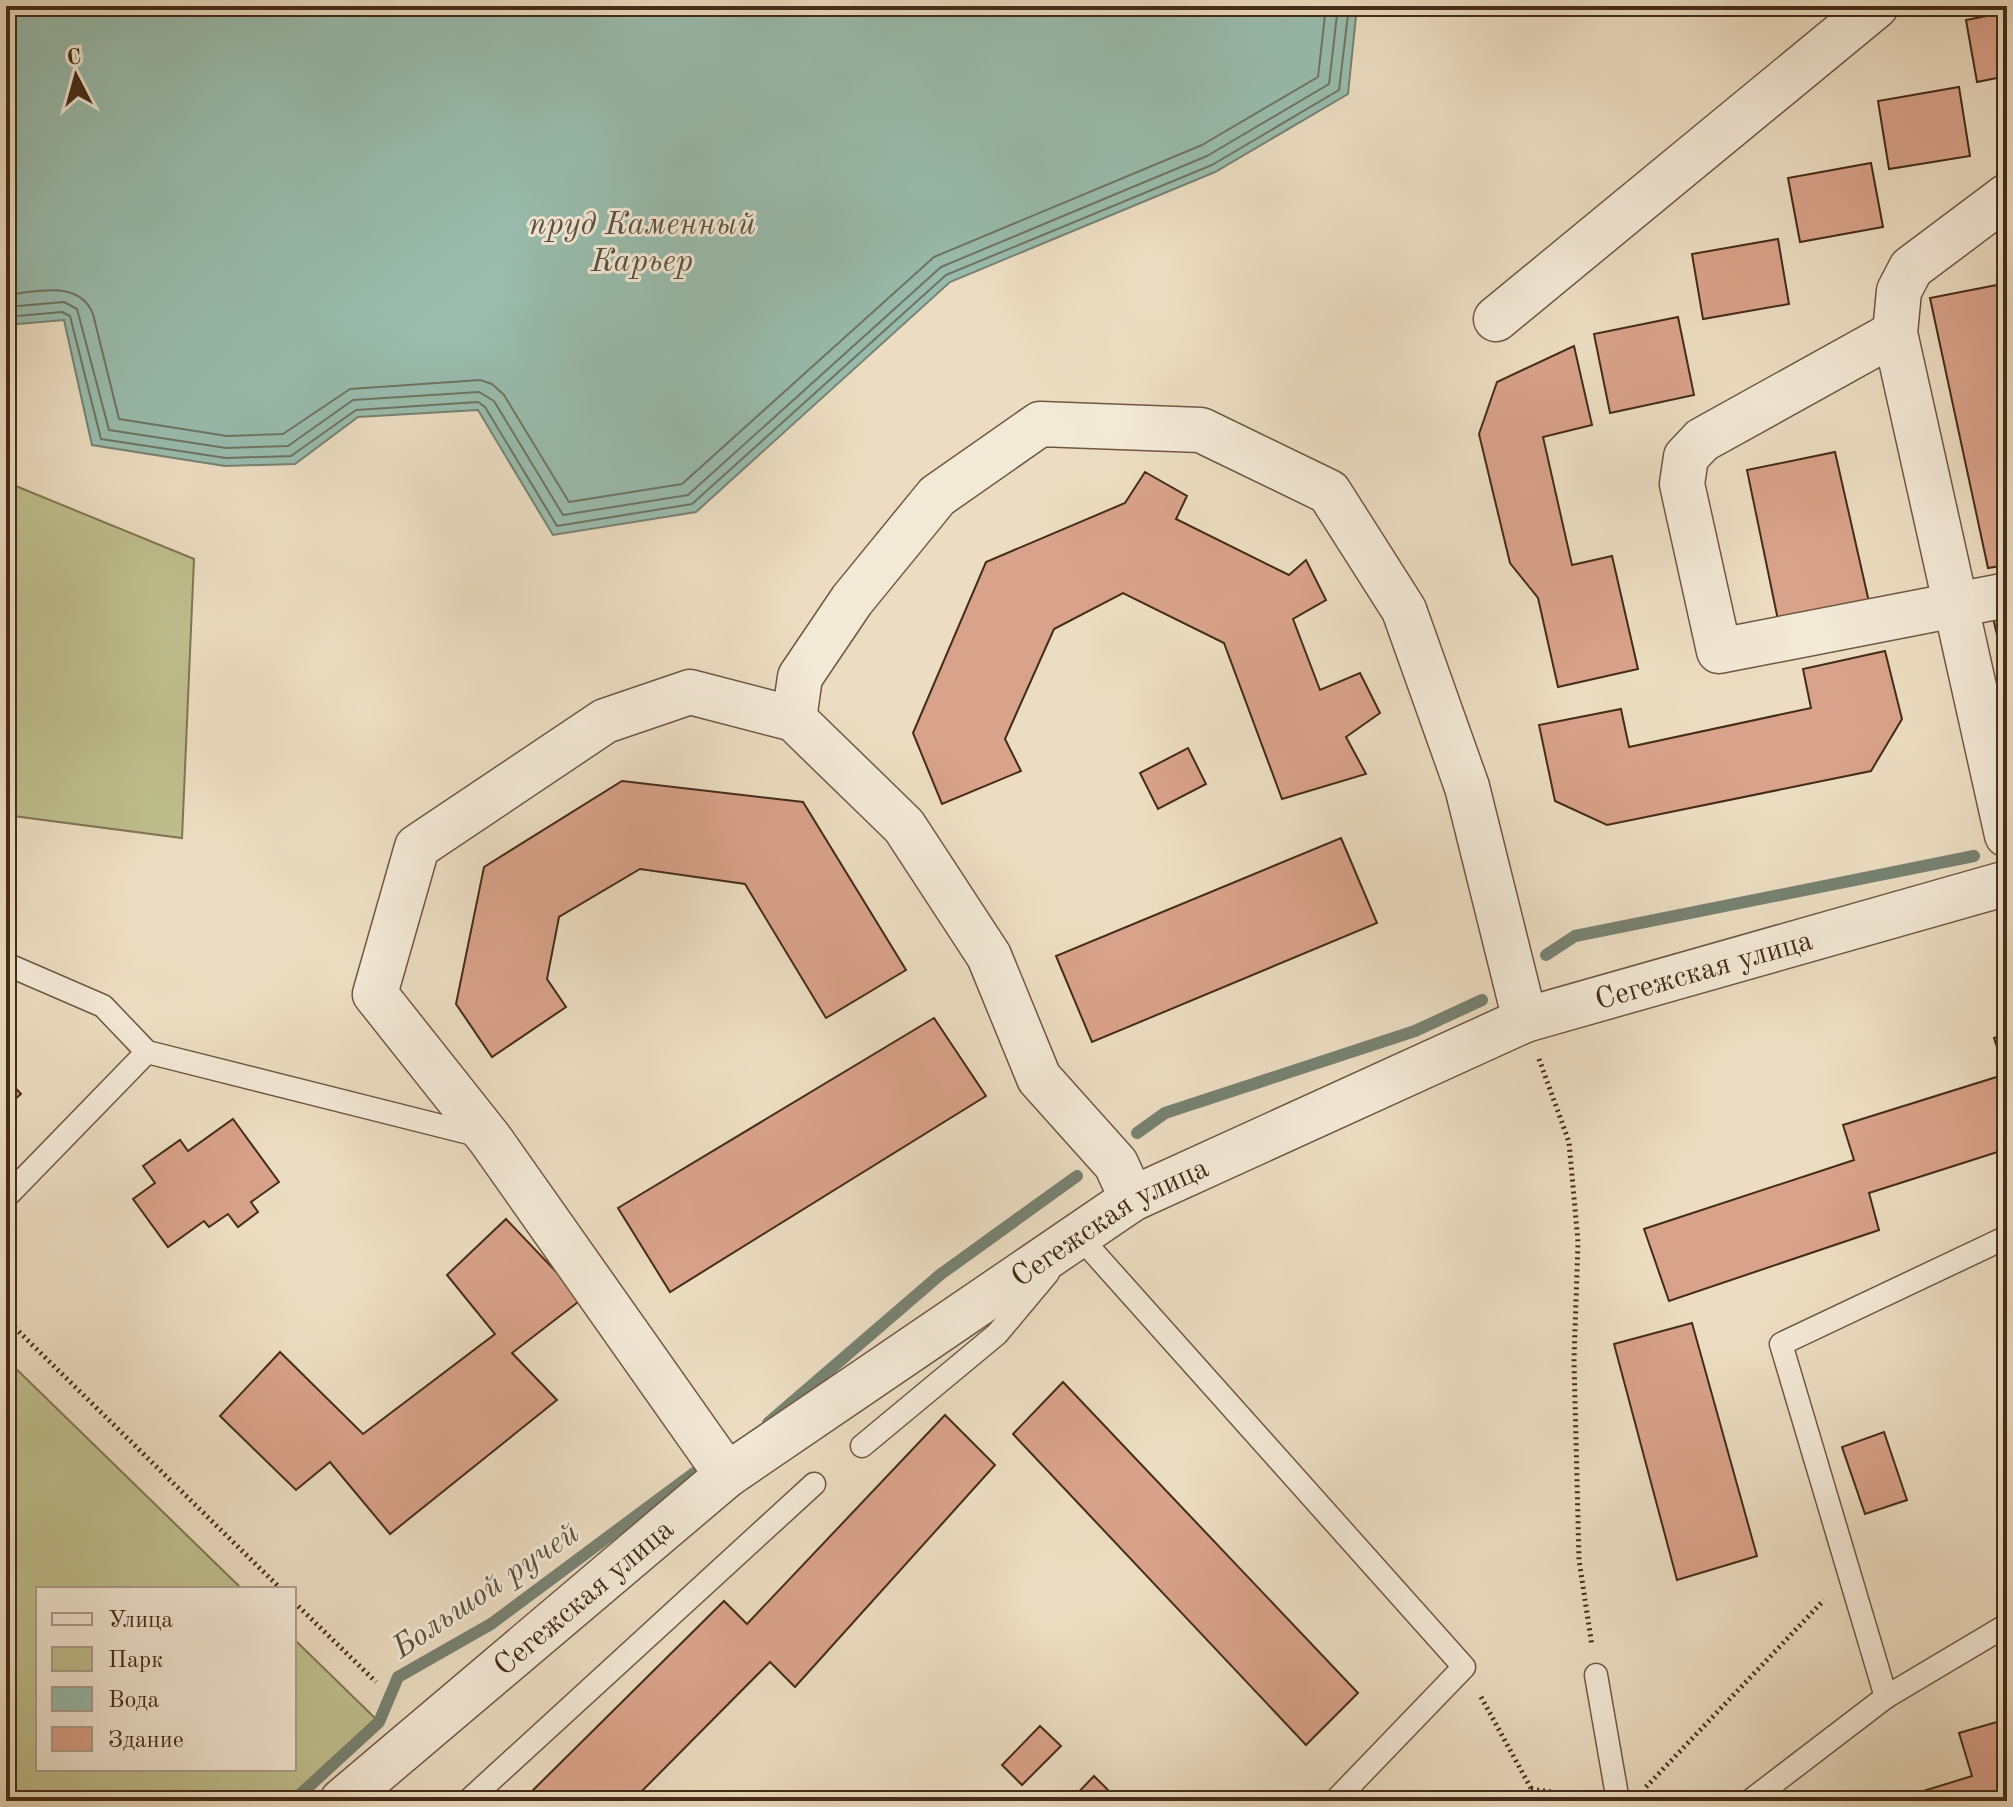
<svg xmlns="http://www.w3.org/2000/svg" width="2013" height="1807" font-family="'Old Standard TT',serif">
	<rect width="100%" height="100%" fill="#ecddc2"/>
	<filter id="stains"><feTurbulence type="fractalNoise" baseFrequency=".0025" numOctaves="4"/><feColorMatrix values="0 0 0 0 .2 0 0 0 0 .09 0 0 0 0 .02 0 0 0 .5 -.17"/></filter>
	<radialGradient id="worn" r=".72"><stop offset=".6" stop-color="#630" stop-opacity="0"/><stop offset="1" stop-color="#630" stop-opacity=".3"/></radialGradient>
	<g fill="#bfbf8e" stroke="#827653" stroke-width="2">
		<polygon points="6,482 194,559 182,838 6,815"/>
		<polygon points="6,1359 242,1589 38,1589 38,1769 294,1769 294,1639 379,1722 293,1801 6,1801"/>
	</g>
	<polygon fill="#99bcae" stroke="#778272" stroke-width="2" points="6,6 1357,6 1348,94 1215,172 950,282 696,512 553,535 478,410 358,417 295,464 225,466 92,445 64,320 6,325"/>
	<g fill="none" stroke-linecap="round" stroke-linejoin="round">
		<g stroke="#6f7463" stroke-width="2">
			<path d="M6,295C36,292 79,279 93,314L119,419L227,436L283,434L350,389L480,380L492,384L504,395L569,502L682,484L934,257L1202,145L1318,77L1326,6"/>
			<polyline points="6,307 64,302 77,309 109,430 226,448 288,446 353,400 479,392 494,401 563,515 688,495 941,267 1207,156 1329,84 1338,6"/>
			<polyline points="6,317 62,312 70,316 101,439 226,458 291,456 356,410 478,402 485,407 557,526 692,504 946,275 1212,165 1339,90 1349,6"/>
		</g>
		<g stroke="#778272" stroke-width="12">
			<polyline points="1546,955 1575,936 1974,856"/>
			<polyline points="1137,1133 1165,1113 1415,1031 1482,1000"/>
			<polyline points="768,1423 941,1274 1077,1176"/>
			<polyline points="293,1801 379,1722 398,1677 491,1624 694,1473"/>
		</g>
	</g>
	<g fill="#d9a28a" stroke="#452c18" stroke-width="2">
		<polygon points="2007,12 2007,76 1977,82 1966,20"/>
		<polygon points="1959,87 1970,156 1889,169 1878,101"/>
		<polygon points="1871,163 1883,227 1800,242 1788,178"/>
		<polygon points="1778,239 1789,304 1703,319 1692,254"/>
		<polygon points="2007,283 2007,565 1988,568 1930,298"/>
		<polygon points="1678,317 1694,395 1610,413 1594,334"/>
		<polygon points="1574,346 1592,425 1543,437 1572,565 1612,556 1638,669 1558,687 1538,598 1510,563 1479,434 1497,382"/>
		<polygon points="1835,452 1869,602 1778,620 1747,470"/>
		<polygon points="1145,472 1187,496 1176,519 1289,575 1306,560 1326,600 1293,619 1320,690 1360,673 1380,713 1346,737 1366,774 1282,799 1224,643 1123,593 1054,629 1005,739 1021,771 942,804 913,733 986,562 1125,503"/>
		<polygon points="2007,615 2007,677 1993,618"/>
		<polygon points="1885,651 1902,719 1871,771 1607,825 1555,801 1539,725 1621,709 1629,747 1811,708 1803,669"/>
		<polygon points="1188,748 1206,784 1158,809 1140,773"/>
		<polygon points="622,781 803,802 906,970 826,1018 745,884 640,869 559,917 547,979 566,1007 492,1057 456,1004 484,867"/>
		<polygon points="1341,838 1377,923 1092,1042 1056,956"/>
		<polygon points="934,1018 986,1096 670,1292 618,1208"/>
		<polygon points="2007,1034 2007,1149 1869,1193 1879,1230 1669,1301 1644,1229 1854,1160 1843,1125 2006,1074 1994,1038"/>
		<polygon points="6,1078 21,1094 6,1107"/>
		<polygon points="233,1119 279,1182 251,1202 258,1212 238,1227 228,1214 209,1227 204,1221 168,1247 133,1199 155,1183 143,1166 180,1140 188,1151"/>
		<polygon points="506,1219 582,1299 512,1353 557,1400 390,1534 330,1462 296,1490 220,1416 280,1352 363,1434 495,1334 447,1275"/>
		<polygon points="1692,1323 1757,1556 1677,1580 1614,1344"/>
		<polygon points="1063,1382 1358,1693 1306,1745 1013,1434"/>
		<polygon points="945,1415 995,1465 795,1687 770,1662 632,1801 522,1801 724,1601 747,1624"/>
		<polygon points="1884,1432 1907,1500 1865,1514 1842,1447"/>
		<polygon points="2007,1719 2007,1796 1989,1801 1891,1801 1972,1776 1959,1733"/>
		<polygon points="1040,1726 1061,1746 1022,1785 1002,1765"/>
		<polygon points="1094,1776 1115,1797 1111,1801 1070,1801"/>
	</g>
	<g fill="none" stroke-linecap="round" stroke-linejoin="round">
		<defs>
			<g id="service">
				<polyline points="6,964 103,1006 147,1052 481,1136"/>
				<polyline points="6,1197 147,1052"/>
				<polyline points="1075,1241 1079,1236 1464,1667 1335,1801"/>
				<polyline points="862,1446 997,1334 1048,1273"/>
				<polyline points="1596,1675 1618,1801"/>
				<polyline points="1886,1697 1781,1344 2007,1237"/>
				<polyline points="468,1801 814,1484"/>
				<polyline points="1750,1801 1886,1697 2007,1625"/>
			</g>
			<g id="minor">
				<polyline points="2007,196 1911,268 1899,291 1895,333 2007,835"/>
				<polyline points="1496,319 1876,6"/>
				<polyline points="1895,333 1702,440 1686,457 1682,484 1719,651 2007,595"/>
				<polyline points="794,719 800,677 852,600 937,496 1040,424 1201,430 1329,492 1404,610 1467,787 1525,1020"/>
				<polyline points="727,1475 490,1139 375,994 417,847 605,721 690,692 794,719 904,826 989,956 1039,1078 1116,1164 1132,1199"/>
				<path id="s1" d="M342,1801L727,1475L1132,1199L1525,1020L2007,883"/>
			</g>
		</defs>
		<use href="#service" stroke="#6f5842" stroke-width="25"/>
		<use href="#minor" stroke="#6f5842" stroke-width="47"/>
		<g stroke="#452c18" stroke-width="5" stroke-dasharray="2 4" stroke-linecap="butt">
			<polyline points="1539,1059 1569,1142 1578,1242 1574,1360 1579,1560 1592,1646"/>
			<polyline points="6,1319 281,1589"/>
			<polyline points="294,1602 376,1682"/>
			<polyline points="1481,1697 1538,1801"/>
			<polyline points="1646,1787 1824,1600"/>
			<polyline points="1531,1789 1586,1797"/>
		</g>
		<use href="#service" stroke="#f3e9d7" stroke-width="22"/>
		<use href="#minor" stroke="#f3e9d7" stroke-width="44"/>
	</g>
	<g text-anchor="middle" stroke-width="6" stroke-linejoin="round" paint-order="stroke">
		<g font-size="30" fill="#452c18" stroke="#f3e9d7">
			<text dy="10" stroke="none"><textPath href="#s1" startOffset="1612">Сегежская улица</textPath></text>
			<text dy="10" stroke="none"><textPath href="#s1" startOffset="964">Сегежская улица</textPath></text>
			<text dy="10" stroke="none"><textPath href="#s1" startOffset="316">Сегежская улица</textPath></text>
		</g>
		<g font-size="32" font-style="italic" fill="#5a503e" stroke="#f3e9d7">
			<text x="642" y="234">пруд Каменный<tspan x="642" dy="37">Карьер</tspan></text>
			<text transform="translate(485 1589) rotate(-34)" y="11">Большой ручей</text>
		</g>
	</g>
	<rect width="2013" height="1807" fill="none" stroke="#ecddc2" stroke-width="32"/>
	<rect x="8" y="8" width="1997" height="1791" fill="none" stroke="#452c18" stroke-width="4"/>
	<rect x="16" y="16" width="1981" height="1775" fill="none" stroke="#452c18" stroke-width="2"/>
	<rect x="36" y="1587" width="260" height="184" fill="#f3e9d7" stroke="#ad9d8b" stroke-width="2"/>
	<rect x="52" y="1613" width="40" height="12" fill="#f3e9d7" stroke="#ad9d8b" stroke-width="2"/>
	<text x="108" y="1627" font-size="24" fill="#452c18">Улица</text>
	<rect x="52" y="1647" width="40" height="24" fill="#bfbf8e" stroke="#ad9d8b" stroke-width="2"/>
	<text x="108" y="1667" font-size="24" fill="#452c18">Парк</text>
	<rect x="52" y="1687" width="40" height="24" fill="#99bcae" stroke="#ad9d8b" stroke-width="2"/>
	<text x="108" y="1707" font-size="24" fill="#452c18">Вода</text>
	<rect x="52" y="1727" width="40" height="24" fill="#d9a28a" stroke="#ad9d8b" stroke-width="2"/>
	<text x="108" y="1747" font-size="24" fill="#452c18">Здание</text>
	<g transform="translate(76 76) rotate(354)" stroke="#f3e9d7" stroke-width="6" paint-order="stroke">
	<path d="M0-6L14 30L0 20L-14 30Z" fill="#452c18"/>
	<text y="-12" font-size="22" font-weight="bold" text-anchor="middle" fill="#452c18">С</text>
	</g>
	<rect width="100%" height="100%" filter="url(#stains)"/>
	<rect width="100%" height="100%" fill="url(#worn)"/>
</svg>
